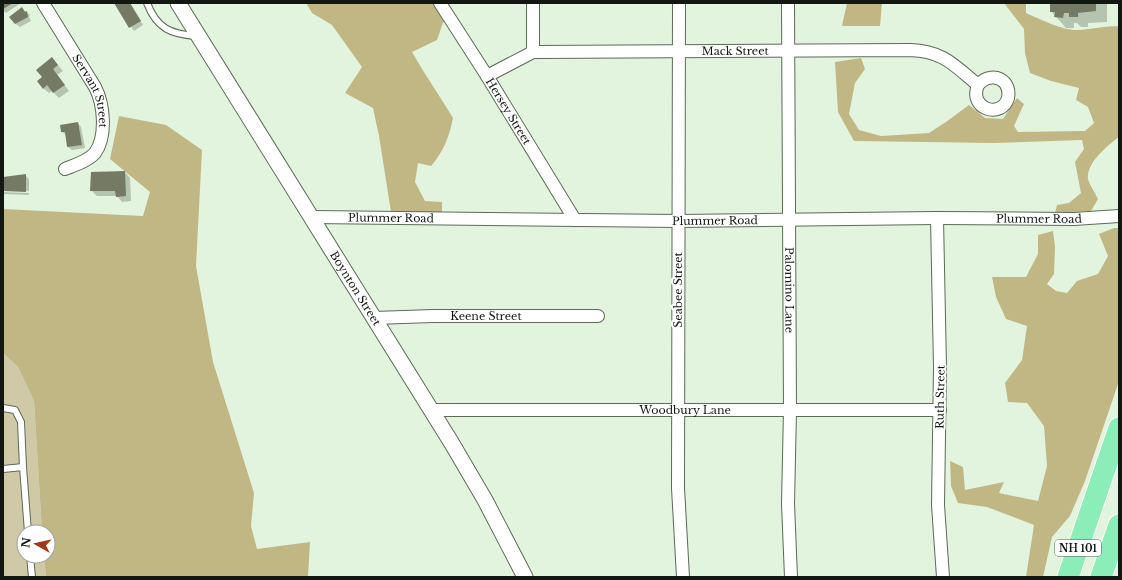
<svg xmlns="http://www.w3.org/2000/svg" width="1122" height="580" font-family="'Libre Baskerville',serif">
	<rect width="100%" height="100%" fill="#e3f4de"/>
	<polygon fill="#cfc9a7" points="3,353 18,367 34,401 42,532 24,532 24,556 44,556 46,577 3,577"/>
	<g fill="#c1b785">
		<path d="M306,3H434L444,20L437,40L412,52C425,75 440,96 453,118C449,137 444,151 431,166L418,163L415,182L425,201L442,202V214L391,212L379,136L373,108L345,93L362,67L332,25L312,13Z"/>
		<polygon points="847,3 882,3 880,26 842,26"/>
		<path d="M1004,3H1026V13C1040,19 1063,31 1079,30C1092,29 1105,26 1119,26V137C1108,145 1086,163 1088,179C1089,184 1096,194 1098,199L1091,211L1055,213L1057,205L1069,203L1081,193L1075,162L1084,149L1082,140L994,143L854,141L838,112L835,62L861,58L865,69L855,83L849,114L859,130L881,136L929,133L946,122L969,105L985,118L1003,119L1017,98L1024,104L1014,126L1018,132L1085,131L1094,123L1088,107L1076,100L1079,88L1051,81L1030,73L1025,53L1024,29Z"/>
		<polygon points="119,116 166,125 202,150 196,266 213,362 254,493 251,526 257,549 310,542 308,577 46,577 44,556 48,556 48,532 42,532 34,401 18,367 3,353 3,209 143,216 150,192 110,159"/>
		<polygon points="1114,228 1119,228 1119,381 1085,481 1070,516 1052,537 1043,577 1026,577 1034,525 987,507 958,503 951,486 950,461 963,467 965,490 1004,482 999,493 1038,501 1047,466 1044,426 1027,403 1008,402 1005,383 1022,360 1027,326 1006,319 996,297 992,277 1026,277 1038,254 1038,235 1053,231 1055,247 1054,274 1047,284 1056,291 1067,293 1077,281 1098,274 1108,256 1099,234"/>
	</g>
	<g fill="#0003">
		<polygon points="3,3 21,3 6,13 3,10"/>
		<polygon points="115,3 130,3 143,25 134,31"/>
		<polygon points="1051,3 1107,3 1107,22 1088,23 1088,27 1081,27 1077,23 1074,23 1074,28 1066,28 1051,11"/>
		<polygon points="22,9 30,15 29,17 31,21 20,27 13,22"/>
		<polygon points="52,58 63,71 57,75 69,91 59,98 52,91 49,93 43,88 43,78"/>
		<polygon points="78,123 81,127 85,148 72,150 68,147 66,135 62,132 61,125"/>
		<polygon points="125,172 130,178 131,201 122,202 117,196 97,196 91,190"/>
		<polygon points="25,175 29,179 29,191 3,190 3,178"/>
		<polygon points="3,192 29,193 29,195 3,194"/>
	</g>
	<g fill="#757a64">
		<polygon points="3,3 13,3 3,9"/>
		<polygon points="114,3 130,3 141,21 129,28"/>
		<polygon points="1050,3 1096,3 1096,11 1078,13 1078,17 1069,17 1069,13 1064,13 1063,18 1054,17 1055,12 1050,12"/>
		<polygon points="22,7 25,12 27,11 28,17 15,24 9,17"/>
		<polygon points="52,57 58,65 53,69 65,85 53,93 47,85 43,89 37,81 42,77 36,70"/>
		<polygon points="78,122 82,145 67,147 65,132 61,132 60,125"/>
		<polygon points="125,171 126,196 116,197 115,191 90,191 91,172"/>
		<polygon points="26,174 26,192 3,191 3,177"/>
	</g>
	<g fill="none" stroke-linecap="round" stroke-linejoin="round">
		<defs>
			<g id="service">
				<path d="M147,3C157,29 171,34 196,36"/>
				<polyline points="3,408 15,410 21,422 23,467"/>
				<polyline points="3,469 23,467 28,532"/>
				<polyline points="30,556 32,577"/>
			</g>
			<g id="minor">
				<path id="s1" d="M43,3L95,87C104,104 107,136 95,153C88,161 75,165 65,169"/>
				<path id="s2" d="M440,3L487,76L575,220"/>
				<polyline points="679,3 678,488 683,577"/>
				<path id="s3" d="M788,3L790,410L788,504L791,577"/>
				<polyline points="533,52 533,3"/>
				<path id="s4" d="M487,76L533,52L910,50C943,51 954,65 978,85C968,110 1002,119 1008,98C1009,93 1008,87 1005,83C997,74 985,77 978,85"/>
				<path id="s5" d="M312,217L678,221L937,218L1074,219L1119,216"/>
				<polyline points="937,218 940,367 938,505 943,577"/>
				<path id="s6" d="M374,318L433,316H598"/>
				<path id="s7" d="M431,410H940"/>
			</g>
			<g id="tertiary">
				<path id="s8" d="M178,3L451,442L485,500L525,577"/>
			</g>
			<g id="motorway">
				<polyline points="1068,577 1119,428"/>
				<polyline points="1101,577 1119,525"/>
			</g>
		</defs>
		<use href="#service" stroke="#5c6a57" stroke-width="8"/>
		<use href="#minor" stroke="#5c6a57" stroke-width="14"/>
		<use href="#tertiary" stroke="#5c6a57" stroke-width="17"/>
		<use href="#motorway" stroke="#fff" stroke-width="23"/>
		<use href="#service" stroke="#fff" stroke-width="6"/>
		<use href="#minor" stroke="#fff" stroke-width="12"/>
		<use href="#tertiary" stroke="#fff" stroke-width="15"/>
		<use href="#motorway" stroke="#8beeb8" stroke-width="21"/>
	</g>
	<g text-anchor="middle" stroke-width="4" stroke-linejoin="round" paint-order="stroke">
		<rect fill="#fff" stroke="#595d58" stroke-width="1" x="1055" y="540" width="46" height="16" rx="3"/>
		<g font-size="10" font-weight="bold" fill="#121811">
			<text x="1078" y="552">NH 101</text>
		</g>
		<g font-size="11" fill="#121811" stroke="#fff">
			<text dy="4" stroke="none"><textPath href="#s4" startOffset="254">Mack Street</textPath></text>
			<text dy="4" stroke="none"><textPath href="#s1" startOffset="101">Servant Street</textPath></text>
			<text dy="4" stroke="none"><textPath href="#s2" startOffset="128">Hersey Street</textPath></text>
			<text dy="4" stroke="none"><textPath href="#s5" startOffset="79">Plummer Road</textPath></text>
			<text dy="4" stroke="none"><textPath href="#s5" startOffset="727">Plummer Road</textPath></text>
			<text dy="4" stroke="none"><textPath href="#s5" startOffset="403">Plummer Road</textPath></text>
			<text dy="4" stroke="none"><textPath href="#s8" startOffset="336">Boynton Street</textPath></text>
			<text transform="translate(678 290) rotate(-90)" y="4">Seabee Street</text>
			<text dy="4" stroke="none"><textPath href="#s3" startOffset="287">Palomino Lane</textPath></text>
			<text dy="4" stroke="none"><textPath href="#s6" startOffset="112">Keene Street</textPath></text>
			<text transform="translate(940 397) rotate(-89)" y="4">Ruth Street</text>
			<text dy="4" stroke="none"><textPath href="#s7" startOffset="254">Woodbury Lane</textPath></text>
		</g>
	</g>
	<rect width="1122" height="580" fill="none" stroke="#121811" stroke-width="8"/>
	<g transform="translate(36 544) rotate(278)"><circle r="19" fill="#ffffff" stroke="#a0a3a0"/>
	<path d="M0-3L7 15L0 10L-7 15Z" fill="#a03a13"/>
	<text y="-6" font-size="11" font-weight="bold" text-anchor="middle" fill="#121811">N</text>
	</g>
</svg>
